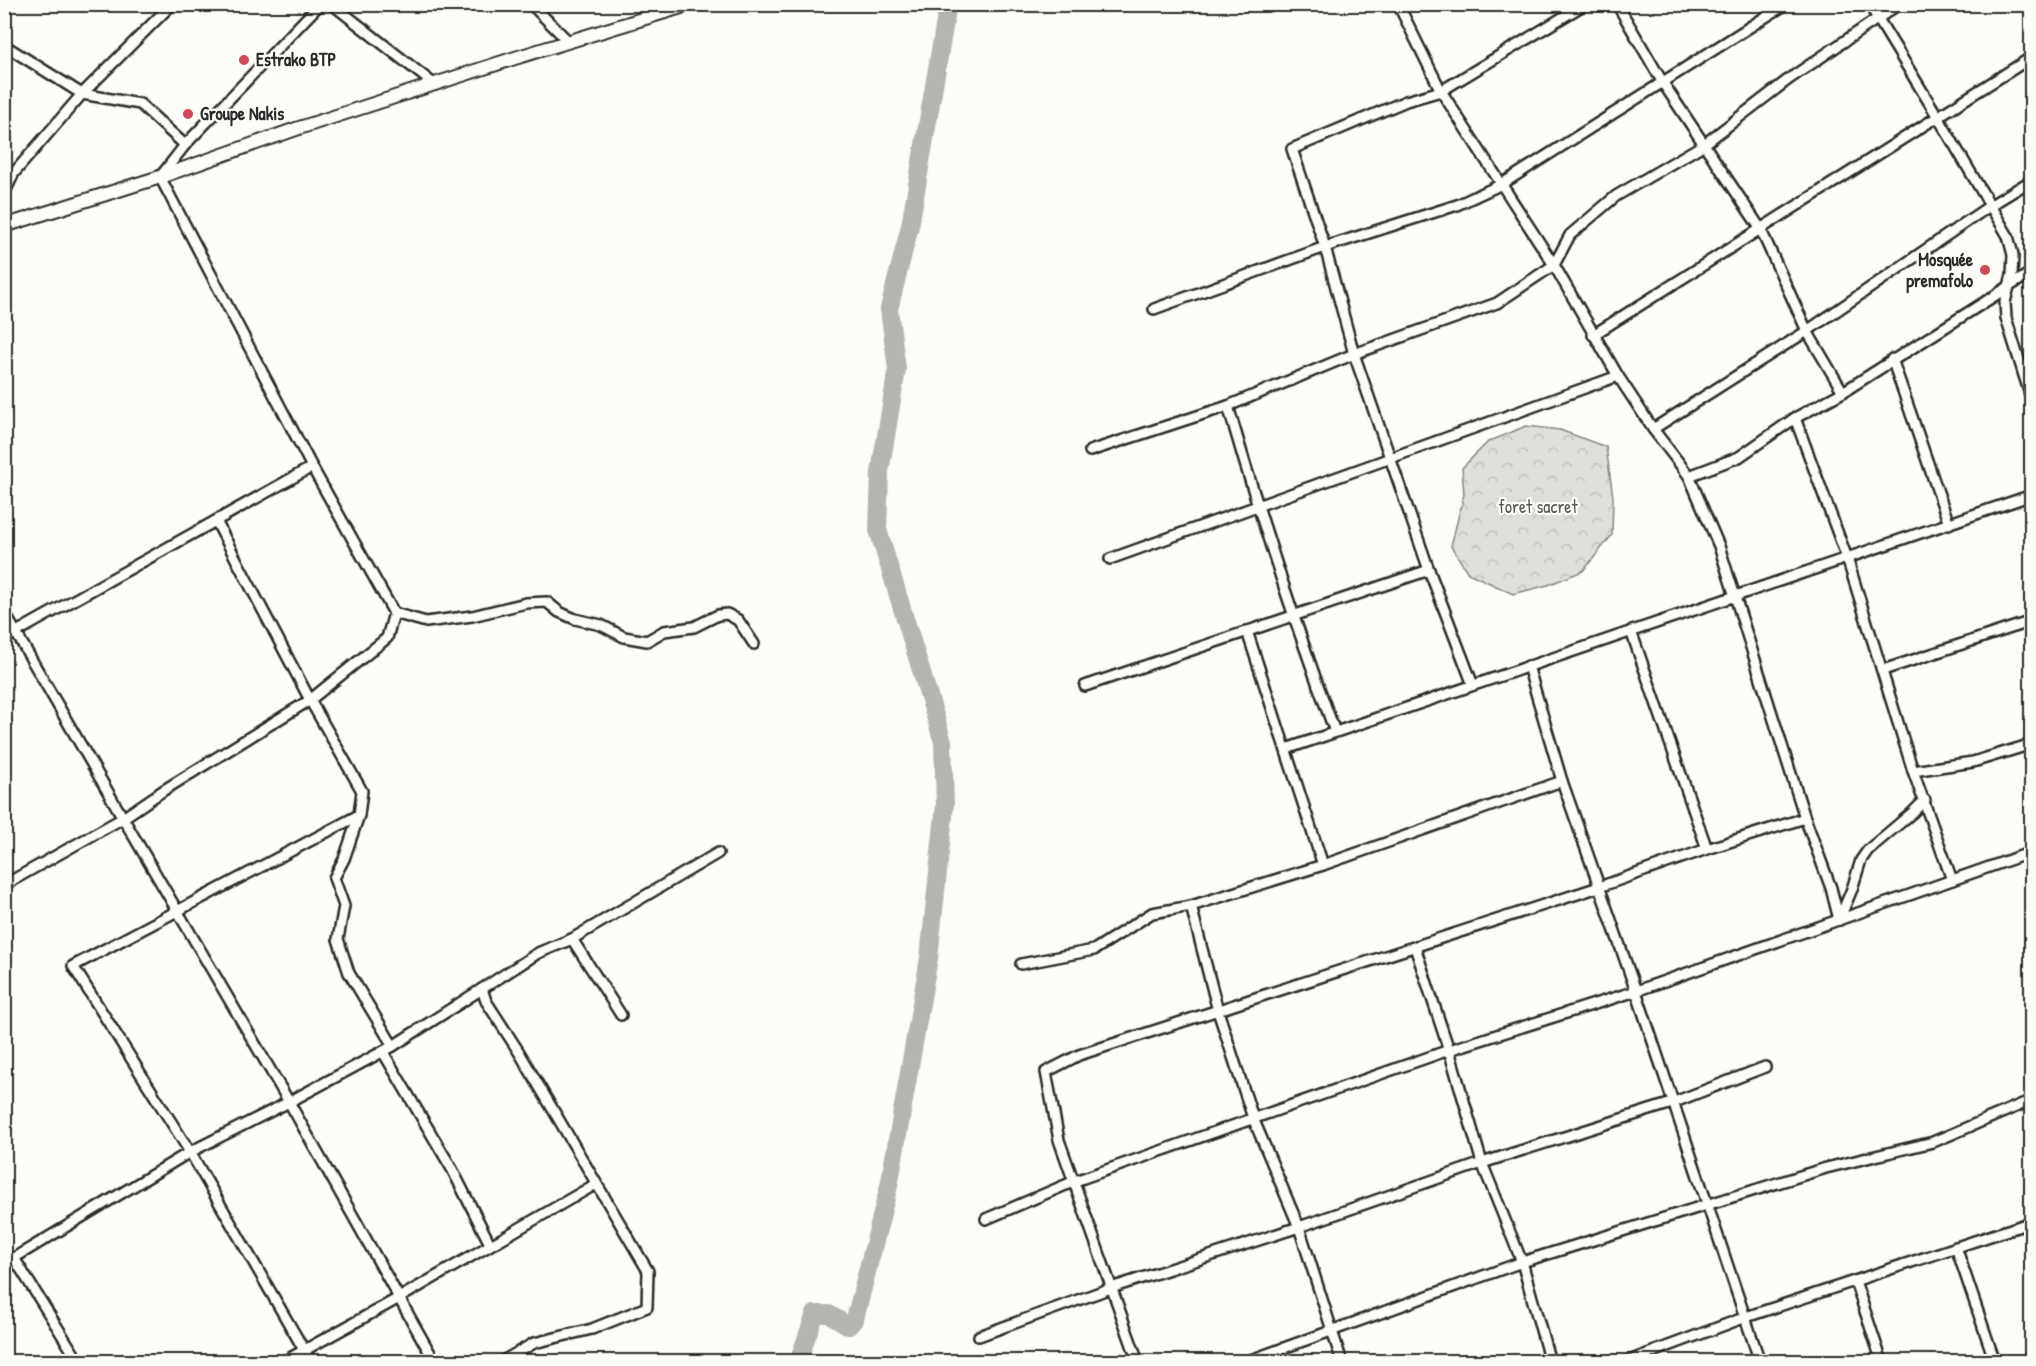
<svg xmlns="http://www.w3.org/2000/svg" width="2036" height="1366" font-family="'Patrick Hand',sans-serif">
	<defs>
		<pattern id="forest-crowns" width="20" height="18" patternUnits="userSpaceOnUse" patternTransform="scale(1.5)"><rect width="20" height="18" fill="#dfdeda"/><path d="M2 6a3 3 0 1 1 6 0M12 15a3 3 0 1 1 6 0" fill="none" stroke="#c0bfbb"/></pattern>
	</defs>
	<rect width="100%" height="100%" fill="#fdfcf7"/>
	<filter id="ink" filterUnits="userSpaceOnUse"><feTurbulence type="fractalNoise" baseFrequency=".0167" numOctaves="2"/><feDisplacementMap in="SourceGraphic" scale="12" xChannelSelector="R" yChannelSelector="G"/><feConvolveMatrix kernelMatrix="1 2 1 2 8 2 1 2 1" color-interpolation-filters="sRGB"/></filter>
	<g filter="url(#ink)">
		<polygon fill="url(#forest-crowns)" stroke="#858482" stroke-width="1.5" points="1526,426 1560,430 1606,447 1613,497 1612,535 1583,571 1548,585 1513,594 1468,573 1451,546 1464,494 1462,468 1488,442"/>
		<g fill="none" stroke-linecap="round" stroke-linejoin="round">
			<polyline stroke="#b5b4b1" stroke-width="18" points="804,1362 801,1353 815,1314 829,1314 849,1326 855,1319 889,1186 929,958 945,805 943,742 878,530 880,472 897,369 889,309 910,226 948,4"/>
			<defs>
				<g id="street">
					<polyline points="332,4 435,85"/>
					<polyline points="531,4 569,42"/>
					<polyline points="1398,4 1441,91 1554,265 1618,376 1653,429 1689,476 1719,546 1805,818 1831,888 1839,920"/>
					<polyline points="1617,4 1663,83 1760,228 1807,331 1843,392"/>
					<polyline points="1869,4 1938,117 2008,236 2013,255 2012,275 2005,302 2006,318 2032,401"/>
					<polyline points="4,45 82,94 140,104 185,145"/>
					<polyline points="4,194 14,173 82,94 172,4"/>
					<polyline points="1154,309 1325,247 1457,205 1502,184 1786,4"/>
					<polyline points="1593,335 2032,57"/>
					<polyline points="1892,359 1949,524"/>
					<path d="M1228,406C1260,517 1295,624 1335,732"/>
					<polyline points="1795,418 1847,558 1913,771 1952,880"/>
					<polyline points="1653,429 1807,331 1991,205 2032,180"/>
					<polyline points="1090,451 1228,406 1354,354 1497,303 1554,265 1570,235 1616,196 1703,145 1789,79 1899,4"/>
					<polyline points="1689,476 1739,457 1795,418 1843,392 2032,272"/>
					<polyline points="216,521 310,700 362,791 359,815 344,859 334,878 344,906 338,939 349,973 393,1046"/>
					<polyline points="1110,559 1618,376"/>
					<polyline points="4,612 123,818 289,1102 435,1362"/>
					<polyline points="394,613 426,622 472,616 526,603 547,602 559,612 575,619 601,625 624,637 647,641 664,631 694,627 718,615 727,614 738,620 754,644"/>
					<polyline points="1247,631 1323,865"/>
					<polyline points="1631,631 1707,849"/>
					<polyline points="4,639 312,467"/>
					<polyline points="1528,666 1562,781 1636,991 1760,1362"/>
					<polyline points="1883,670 2032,621"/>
					<polyline points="1473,685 1429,570 1354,354 1325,247 1292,149 1406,101 1441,91 1585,4"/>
					<polyline points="1085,686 1429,570"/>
					<polyline points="1286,749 2032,495"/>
					<polyline points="1913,771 1973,762 2032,744"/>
					<polyline points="4,885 123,818 164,790 310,700 387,638 394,613 312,467 160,177 185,145 320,4"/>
					<polyline points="1191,906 1218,1011 1253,1118 1299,1227 1342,1362"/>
					<polyline points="1839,920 1852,889 1861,860 1868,850 1912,813 1925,800"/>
					<polyline points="572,939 621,1015"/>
					<polyline points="1415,947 1449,1050 1482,1163 1522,1262 1550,1362"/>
					<polyline points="1021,964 1094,950 1152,913 1191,906 1323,865 1562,781"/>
					<polyline points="482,989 486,1001 519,1052 648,1271 647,1307 592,1329 534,1343 501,1362"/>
					<polyline points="383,1052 452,1169 490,1244"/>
					<polyline points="986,1219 1075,1181 1449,1050 1636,991 2032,852"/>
					<polyline points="1956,1247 1995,1362"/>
					<polyline points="14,1258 79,1362"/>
					<polyline points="4,1264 190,1152 289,1102 393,1046 538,953 572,939 718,853"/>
					<polyline points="1855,1281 1882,1362"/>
					<polyline points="979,1336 1111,1288 1299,1227 1482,1163 1672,1103 1765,1067"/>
					<polyline points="283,1362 399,1298 596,1184"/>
					<polyline points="311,1362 190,1152 73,966 359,815"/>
					<polyline points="1138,1362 1059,1140 1046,1072 1079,1055 1599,887 1707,849 1805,818"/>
					<polyline points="1245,1362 1522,1262 1826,1168 1933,1142 2032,1100"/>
					<polyline points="1626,1362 1746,1317 2032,1222"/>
				</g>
				<polyline id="secondary" points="4,226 160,177 299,128 515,58 691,4"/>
			</defs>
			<use href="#street" stroke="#2b2b2b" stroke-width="14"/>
			<use href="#secondary" stroke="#2b2b2b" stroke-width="16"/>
			<use href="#street" stroke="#fdfcf7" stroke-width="9"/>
			<use href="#secondary" stroke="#fdfcf7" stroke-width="12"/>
		</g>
	</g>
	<g fill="#d1495b" stroke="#fdfcf7" stroke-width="2">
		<circle cx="244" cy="60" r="6"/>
		<circle cx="188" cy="114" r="6"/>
		<circle cx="1985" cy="270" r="6"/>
	</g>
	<g text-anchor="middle" stroke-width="4.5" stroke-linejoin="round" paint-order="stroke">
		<g font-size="18" font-weight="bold" fill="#2b2b2b" stroke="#fdfcf7" text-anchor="start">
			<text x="256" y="66">Estrako BTP</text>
			<text x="200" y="120">Groupe Nakis</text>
			<text x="1973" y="266" text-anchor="end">Mosquée<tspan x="1973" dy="21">premafolo</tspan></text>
		</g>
		<g font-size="18" fill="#585857" stroke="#fdfcf7">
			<text x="1538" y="513">foret sacret</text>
		</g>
	</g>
	<rect width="2036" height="1366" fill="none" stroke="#fdfcf7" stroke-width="24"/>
	<rect x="12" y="12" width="2012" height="1342" fill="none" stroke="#2b2b2b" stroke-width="2" filter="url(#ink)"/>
</svg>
